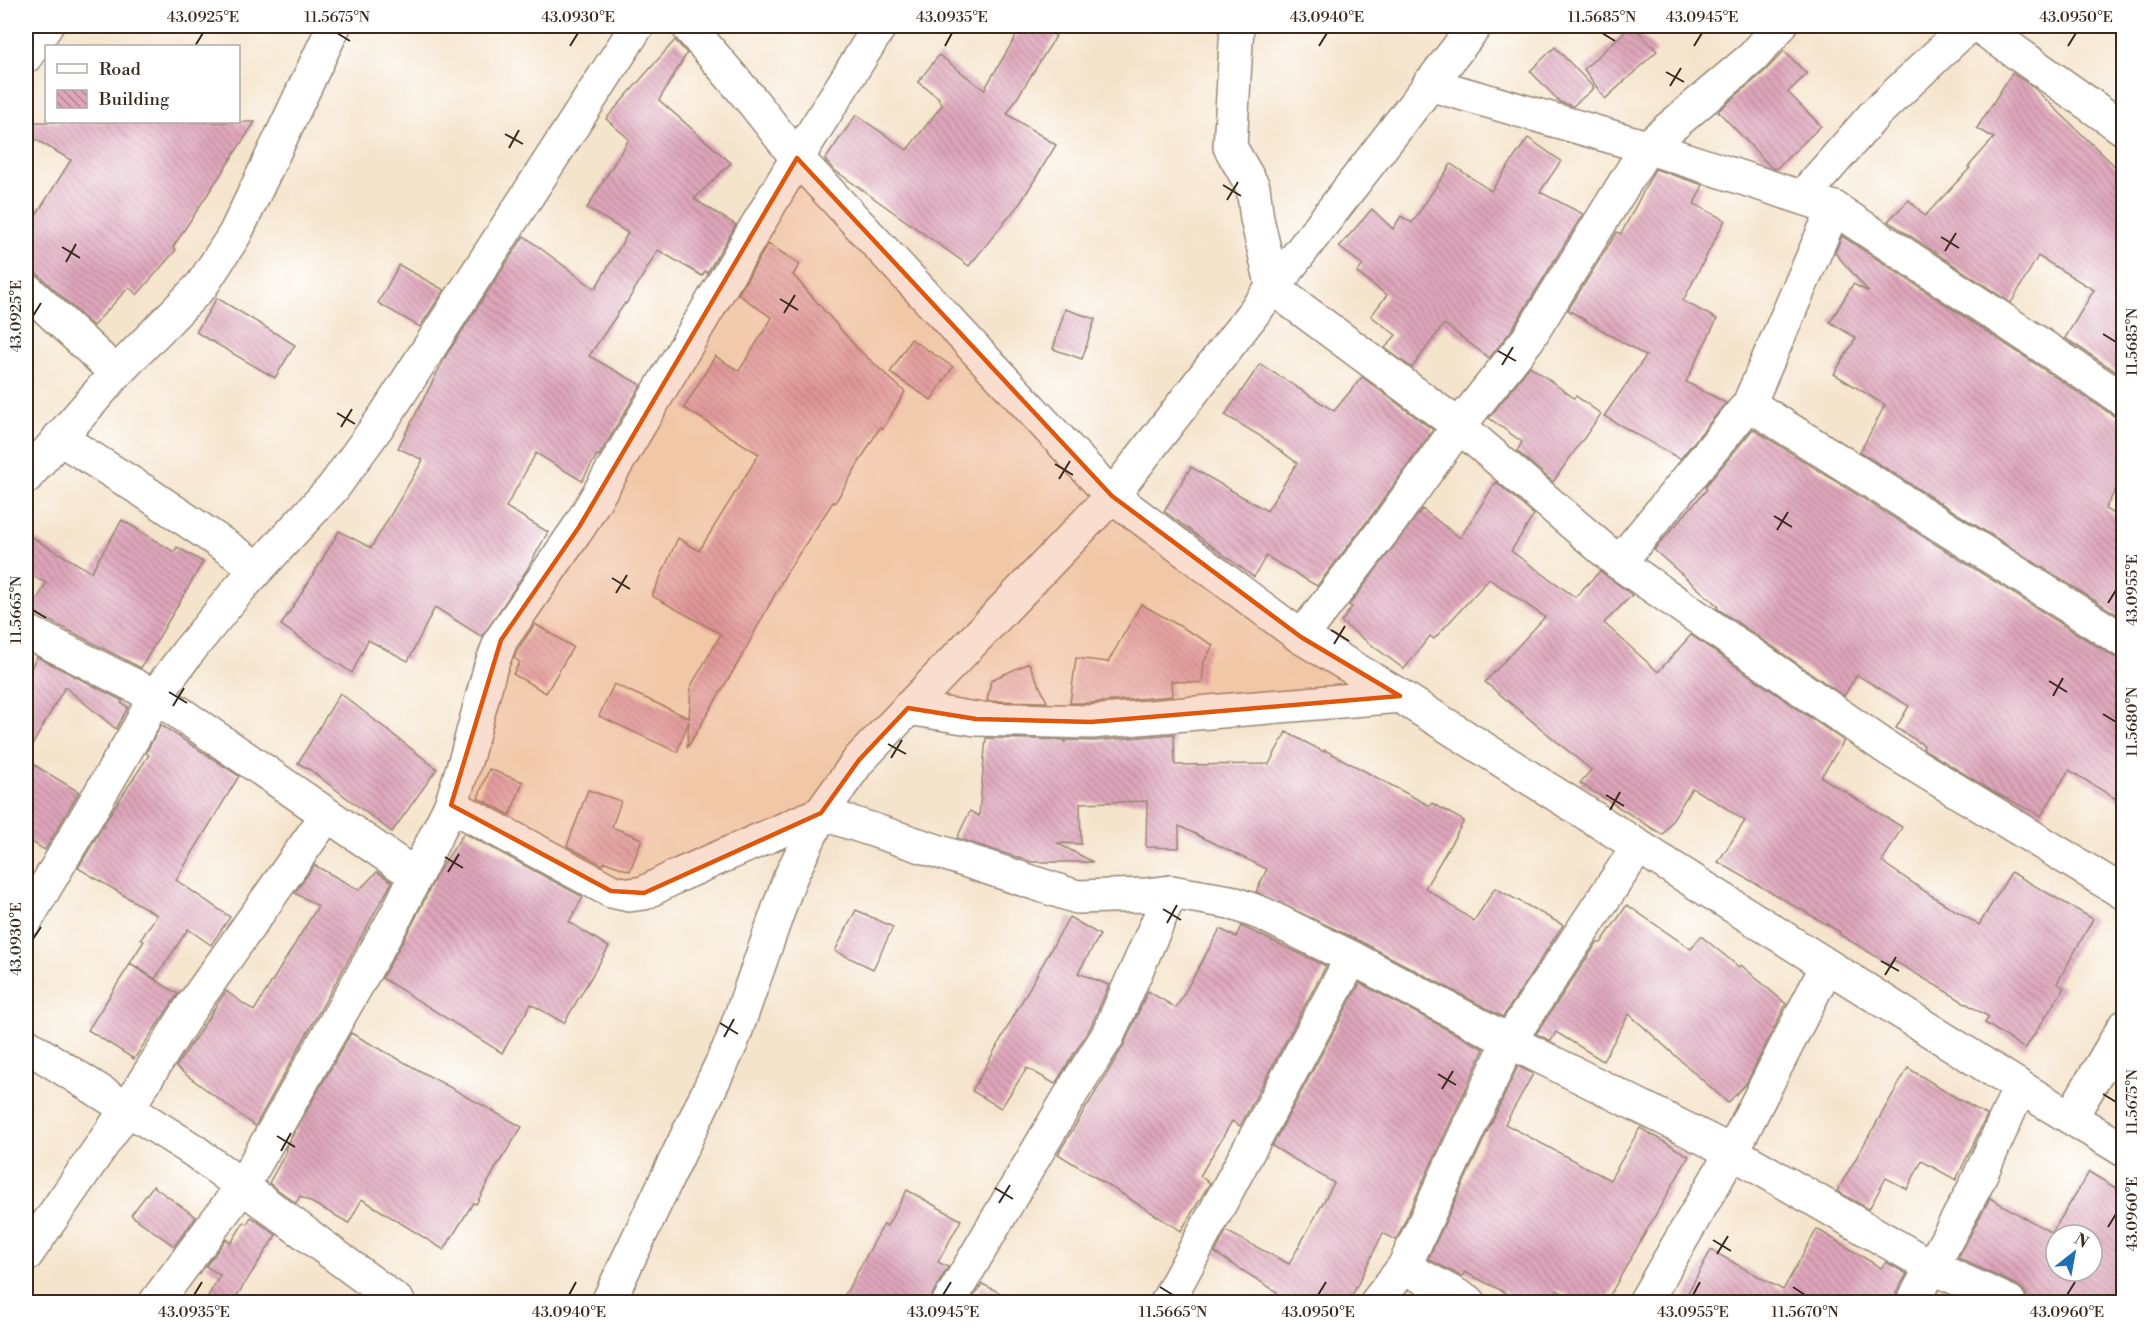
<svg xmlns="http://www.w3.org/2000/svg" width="2149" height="1328" font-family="'Libre Bodoni',serif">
	<defs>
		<pattern id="building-back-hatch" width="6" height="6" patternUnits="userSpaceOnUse" patternTransform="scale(1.5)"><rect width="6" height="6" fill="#dfa6bb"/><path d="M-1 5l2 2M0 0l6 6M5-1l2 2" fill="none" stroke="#b68797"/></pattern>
	</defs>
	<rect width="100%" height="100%" fill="#fff"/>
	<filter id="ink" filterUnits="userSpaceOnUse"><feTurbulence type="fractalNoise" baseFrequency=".0167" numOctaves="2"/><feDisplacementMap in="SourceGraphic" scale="12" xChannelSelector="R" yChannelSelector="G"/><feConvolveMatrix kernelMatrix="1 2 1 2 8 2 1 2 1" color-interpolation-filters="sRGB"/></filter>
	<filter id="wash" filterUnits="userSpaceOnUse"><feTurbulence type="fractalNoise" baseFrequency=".008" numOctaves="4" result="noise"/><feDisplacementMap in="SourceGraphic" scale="24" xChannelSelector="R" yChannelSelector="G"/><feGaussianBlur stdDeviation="1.35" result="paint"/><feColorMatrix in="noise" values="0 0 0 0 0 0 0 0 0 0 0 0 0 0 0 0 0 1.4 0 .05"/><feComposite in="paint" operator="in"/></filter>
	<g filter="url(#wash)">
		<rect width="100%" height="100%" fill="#f5e4cc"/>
		<g id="blocks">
			<g fill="url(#building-back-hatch)" fill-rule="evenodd">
				<polygon points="1022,26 1036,26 1056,36 1007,114 1056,145 1021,202 969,266 833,169 825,160 856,115 907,150 943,104 938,100 939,98 918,82 939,55 984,90"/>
				<polygon points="1631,26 1633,26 1657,51 1605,99 1584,69"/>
				<polygon points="675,40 687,53 659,100 731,163 694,199 736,225 707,273 705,271 702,276 658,250 626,304 625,303 589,356 641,385 599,456 597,455 582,481 536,453 506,507 548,532 526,571 482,637 435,607 408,661 368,640 352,673 281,625 310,580 339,531 371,548 423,460 398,448 447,354 524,236 595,289 628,233 587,208 629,139 606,119"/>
				<polygon points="1555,47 1594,88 1573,106 1560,102 1530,71"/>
				<polygon points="1784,51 1807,74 1788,92 1821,126 1776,169 1772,168 1718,111 1765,71"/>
				<polygon points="2012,73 2033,87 2124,175 2124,377 2065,338 2094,290 2038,256 2011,303 1888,221 1909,200 1925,216 1970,168 1968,167 1994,138 1977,128"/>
				<polygon points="26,122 255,122 173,247 176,250 137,295 129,287 93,326 39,275 31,271 26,271 26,231 71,160 26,134"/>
				<polygon points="1528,138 1561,161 1540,192 1583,214 1511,331 1489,358 1444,324 1412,368 1385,348 1396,335 1371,316 1387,295 1357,273 1363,265 1339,247 1372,209 1393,229 1401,216 1412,223 1451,164 1491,191"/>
				<polygon points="1655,169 1703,185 1694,204 1725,220 1683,301 1717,319 1686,382 1726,403 1680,459 1604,416 1646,356 1568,310 1617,232 1621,234"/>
				<polygon points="1842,236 2114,416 2124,419 2124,475 2105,509 2124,520 2124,619 1860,452 1885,405 1834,374 1856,338 1830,322 1853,284 1869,292 1835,253"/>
				<polygon points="768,244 800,264 793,275 857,348 905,392 883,429 880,427 835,503 833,502 787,572 738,663 687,748 689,721 677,752 599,716 614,684 689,718 691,686 721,634 652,596 678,538 699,551 759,454 684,408 715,356 739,371 772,318 738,294"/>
				<polygon points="399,265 444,290 420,327 378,303"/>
				<polygon points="217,298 295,345 275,378 196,332"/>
				<polygon points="1065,309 1095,319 1082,359 1053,349"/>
				<polygon points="911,339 953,367 931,400 890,373"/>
				<polygon points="1260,364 1334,411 1362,377 1433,430 1375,511 1317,586 1266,556 1254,577 1164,511 1191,467 1267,511 1297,463 1262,437 1225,415"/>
				<polygon points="1530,366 1574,398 1576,396 1601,414 1553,482 1517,451 1522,442 1489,418"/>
				<polygon points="1753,429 2114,657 2124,660 2124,804 2069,770 2041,816 1994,792 1927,751 1923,748 1924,745 1896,728 1909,706 1857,675 1844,696 1717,608 1718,606 1654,550 1707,489 1705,487"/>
				<polygon points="1496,482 1534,515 1511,551 1575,597 1600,571 1632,595 1604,623 1658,672 1691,635 1844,741 1821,777 1902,827 1882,862 1932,896 1979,925 2011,872 2093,919 2057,983 2064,988 2025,1049 1985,1023 1989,1017 1893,960 1890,965 1839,934 1840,932 1718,862 1745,821 1718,803 1692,788 1663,835 1580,783 1591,770 1485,682 1545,617 1489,579 1434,639 1430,636 1404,669 1341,622 1352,607 1349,605 1422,509 1460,538"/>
				<polygon points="122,520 174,552 177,547 203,562 141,668 31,611 46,583 26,572 26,534 91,572"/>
				<polygon points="1141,604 1213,645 1204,662 1202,683 1171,681 1172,696 1090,703 1070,703 1076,658 1108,662"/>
				<polygon points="535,624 573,647 546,693 513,674 520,662 514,658 518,649"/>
				<polygon points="37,657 123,701 121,703 128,707 116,729 65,687 26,756 26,677"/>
				<polygon points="1029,663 1047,702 987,701 991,680"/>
				<polygon points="340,693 437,769 392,832 310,770 298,763"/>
				<polygon points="161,725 239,776 176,880 230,917 211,945 188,929 155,979 130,963 144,941 141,939 157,915 78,868 112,811 149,755 146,753"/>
				<polygon points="1286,732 1324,752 1325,750 1430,806 1432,803 1464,821 1425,888 1474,921 1495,888 1563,925 1503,1017 1360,941 1256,892 1267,869 1179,826 1179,848 1146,847 1147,801 1080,803 1081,844 1057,843 1093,862 1032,862 957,838 970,811 979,816 986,738 1064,740 1065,743 1065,740 1093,741 1174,734 1175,765 1269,764"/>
				<polygon points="26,760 79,792 45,850 26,839"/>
				<polygon points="489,769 523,782 510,815 478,798"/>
				<polygon points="588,790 621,801 612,827 642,839 630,871 605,862 603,865 567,846"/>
				<polygon points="464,833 583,897 569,922 609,947 564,1023 531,1004 502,1053 382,978 413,923 438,872"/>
				<polygon points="314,865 359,890 377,872 392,882 255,1126 176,1067 226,991 254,1011 318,906 295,893"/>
				<polygon points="1627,905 1691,949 1701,936 1739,967 1741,965 1786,1004 1747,1082 1728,1103 1629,1014 1603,1061 1556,1032 1551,1041 1536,1034 1597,943 1601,943"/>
				<polygon points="856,910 893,927 873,969 835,951"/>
				<polygon points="1069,917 1100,935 1078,973 1109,985 1090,1028 1055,1084 1027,1068 1001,1108 972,1091"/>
				<polygon points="1241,926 1326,966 1240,1126 1232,1121 1200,1176 1210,1183 1181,1231 1058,1154 1123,1047 1148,991 1176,1008 1220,929 1236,937"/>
				<polygon points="130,964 178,994 134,1059 88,1030"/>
				<polygon points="1360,983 1484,1049 1396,1240 1383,1233 1349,1302 1272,1302 1277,1292 1215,1253 1226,1231 1289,1264 1334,1183 1272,1146"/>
				<polygon points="351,1033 522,1127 497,1166 476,1204 473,1203 444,1250 362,1199 349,1223 300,1196 296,1203 269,1183 287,1150 285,1149"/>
				<polygon points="1518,1066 1533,1074 1505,1124 1610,1180 1640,1128 1689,1156 1606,1302 1580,1302 1557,1290 1551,1302 1524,1302 1465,1272 1462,1277 1428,1259"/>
				<polygon points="1908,1068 1934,1084 1934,1085 1987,1115 1956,1180 1922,1161 1907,1189 1886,1178 1869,1209 1837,1191"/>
				<path d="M2089,1172L2124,1193V1302H2029L2025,1292L2017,1285L1958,1258L1990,1198L2052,1233ZM2056,1235H2092V1271H2056Z"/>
				<polygon points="153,1186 196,1217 174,1246 131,1215"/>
				<polygon points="907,1190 961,1220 938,1262 948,1267 933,1293 930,1302 841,1302 884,1224 887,1226"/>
				<polygon points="251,1217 276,1235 233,1302 214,1302 207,1298 220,1275 206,1266 226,1239 231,1243 244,1222 247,1224"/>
				<polygon points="1817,1229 1881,1268 1886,1262 1907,1274 1896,1293 1894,1302 1683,1302 1711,1250 1783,1290"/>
				<polygon points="982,1284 1019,1302 970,1302"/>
			</g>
		</g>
	</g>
	<g filter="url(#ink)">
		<use href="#blocks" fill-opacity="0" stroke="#988775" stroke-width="1.5"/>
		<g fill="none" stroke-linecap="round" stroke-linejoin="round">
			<defs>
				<g id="street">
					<polyline points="688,26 753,102 797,158 1112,496 1301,637 1400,696 2020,1087 2124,1150"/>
					<polyline points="1237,26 1230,147 1253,187 1257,219 1273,288 1459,426 1619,563 1890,750 2124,893"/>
					<polyline points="1979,26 2124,129"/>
					<polyline points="26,56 46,26"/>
					<polyline points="1429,84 1647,147 1834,208 2124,400"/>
					<polyline points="1803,196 1875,114 1968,26"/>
					<polyline points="26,289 116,373"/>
					<polyline points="1749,404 2124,641"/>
					<polyline points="59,438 145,492 258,568"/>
					<polyline points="26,477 116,373 202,285 235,234 334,26"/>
					<polyline points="1619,563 1749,404 1834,208"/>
					<polyline points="26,631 155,696 415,875"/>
					<polyline points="1301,637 1390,522 1459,426 1528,339 1647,147 1753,57 1780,26"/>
					<polyline points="908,708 976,719 1091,722 1400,696"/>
					<polyline points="451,805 611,891 629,895 644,893 675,877 821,813 1077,897 1147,895 1171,892 1230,902 1263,914 1352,958 1509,1041 1732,1152 1932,1267 2009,1302"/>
					<polyline points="26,920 140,726 155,696 187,653 240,588 333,488 385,416 637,26"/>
					<polyline points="26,1045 193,1150 398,1302"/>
					<polyline points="2071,1117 2124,1027"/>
					<polyline points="26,1255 127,1109 190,1009 327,815"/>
					<polyline points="1404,1267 1469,1302"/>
					<polyline points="156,1302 242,1187 397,914 451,805 467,755 490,669 501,640 579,527 797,158 880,26"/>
					<polyline points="608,1302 731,1044 789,880 821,813 859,760 1112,496 1475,26"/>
					<polyline points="949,1302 1077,1084 1107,1037 1171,892"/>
					<polyline points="1167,1302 1352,958"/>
					<polyline points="1377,1302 1404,1267 1509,1041 1638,847"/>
					<polyline points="1645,1302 1732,1152 1827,966"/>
					<polyline points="1913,1302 1976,1185 2020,1087"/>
				</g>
			</defs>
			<use href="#street" stroke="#988775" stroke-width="36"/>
			<use href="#street" stroke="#fff" stroke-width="33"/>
		</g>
	</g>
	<path fill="#df570d" fill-opacity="0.2" stroke="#df570d" stroke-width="4.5" stroke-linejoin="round" d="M797,158L1112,496L1301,637L1400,696L1091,722L976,719L908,708L859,760L821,813L644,893L611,891L451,805L501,640L579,527Z"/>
	<path fill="none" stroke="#3b2a1e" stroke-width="2" d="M337,33L350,41M1602,33L1615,41M195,46L203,33M570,46L578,33M945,46L952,33M1319,46L1327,33M1694,46L1702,33M2068,46L2076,33M1666,72L1684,82M1670,86L1681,68M505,134L523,144M509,148L519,130M1223,185L1241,196M1227,200L1238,182M1941,237L1959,248M62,247L80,258M1945,251L1956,233M66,262L76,244M780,299L798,310M784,313L795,295M33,316L41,303M2103,334L2116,342M1498,351L1516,361M1502,365L1513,347M337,413L355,424M341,427L352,409M1055,464L1073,475M1059,479L1070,461M1774,516L1792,527M1777,530L1788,512M612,578L630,589M616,593L627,575M2108,603L2116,590M33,610L46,618M1331,630L1349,641M1334,644L1345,626M2049,681L2067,692M169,692L187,703M2053,696L2063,678M173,706L184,688M2103,714L2116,722M888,744L906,754M891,758L902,740M1606,795L1624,806M1610,810L1620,792M445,857L463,868M448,872L459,854M1163,909L1181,920M1167,923L1177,905M33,939L41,927M1881,961L1899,971M1885,975L1896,957M720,1023L738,1034M724,1037L734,1019M1438,1074L1456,1085M1442,1089L1453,1071M2103,1094L2116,1102M277,1136L295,1147M281,1151L291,1133M995,1188L1013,1199M999,1203L1010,1185M2108,1227L2116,1214M1713,1240L1731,1251M1717,1254L1728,1236M1160,1287L1173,1295M1793,1287L1805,1295M194,1295L202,1282M569,1295L576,1282M943,1295L951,1282M1318,1295L1326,1282M1693,1295L1700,1282M2067,1295L2075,1282"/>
	<rect width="2149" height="1328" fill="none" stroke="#fff" stroke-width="66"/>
	<rect x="45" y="45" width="195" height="78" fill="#ffffff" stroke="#b1aaa5" stroke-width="1.5"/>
	<rect x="57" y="64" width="30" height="9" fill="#ffffff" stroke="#b1aaa5" stroke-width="1.5"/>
	<text x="99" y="75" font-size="18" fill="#3b2a1e">Road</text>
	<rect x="57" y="90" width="30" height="18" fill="url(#building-back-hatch)" stroke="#b1aaa5" stroke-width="1.5"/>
	<text x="99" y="105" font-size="18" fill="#3b2a1e">Building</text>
	<g transform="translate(2074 1253) rotate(31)"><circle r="28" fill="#ffffff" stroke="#b1aaa5" stroke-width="1.5"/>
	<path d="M0-4.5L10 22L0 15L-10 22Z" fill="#1f6fb2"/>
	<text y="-9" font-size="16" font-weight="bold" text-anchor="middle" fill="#3b2a1e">N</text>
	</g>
	<rect x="33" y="33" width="2083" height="1262" fill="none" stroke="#3b2a1e" stroke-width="2"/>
	<g font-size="15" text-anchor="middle" fill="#3b2a1e">
		<text x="203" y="22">43.0925°E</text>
		<text x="337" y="22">11.5675°N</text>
		<text x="578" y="22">43.0930°E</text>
		<text x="952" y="22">43.0935°E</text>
		<text x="1327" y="22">43.0940°E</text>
		<text x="1602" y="22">11.5685°N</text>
		<text x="1702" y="22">43.0945°E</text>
		<text x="2076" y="22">43.0950°E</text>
		<text transform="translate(16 316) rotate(-90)" y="5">43.0925°E</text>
		<text transform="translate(2132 342) rotate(-90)" y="5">11.5685°N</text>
		<text transform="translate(2132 590) rotate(-90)" y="5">43.0955°E</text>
		<text transform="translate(16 610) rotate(-90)" y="5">11.5665°N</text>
		<text transform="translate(2132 722) rotate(-90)" y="5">11.5680°N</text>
		<text transform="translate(16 939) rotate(-90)" y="5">43.0930°E</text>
		<text transform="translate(2132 1102) rotate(-90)" y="5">11.5675°N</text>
		<text transform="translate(2132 1214) rotate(-90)" y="5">43.0960°E</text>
		<text x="194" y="1317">43.0935°E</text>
		<text x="569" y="1317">43.0940°E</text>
		<text x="943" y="1317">43.0945°E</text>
		<text x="1173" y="1317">11.5665°N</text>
		<text x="1318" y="1317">43.0950°E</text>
		<text x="1693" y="1317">43.0955°E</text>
		<text x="1805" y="1317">11.5670°N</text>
		<text x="2067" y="1317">43.0960°E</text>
	</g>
</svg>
